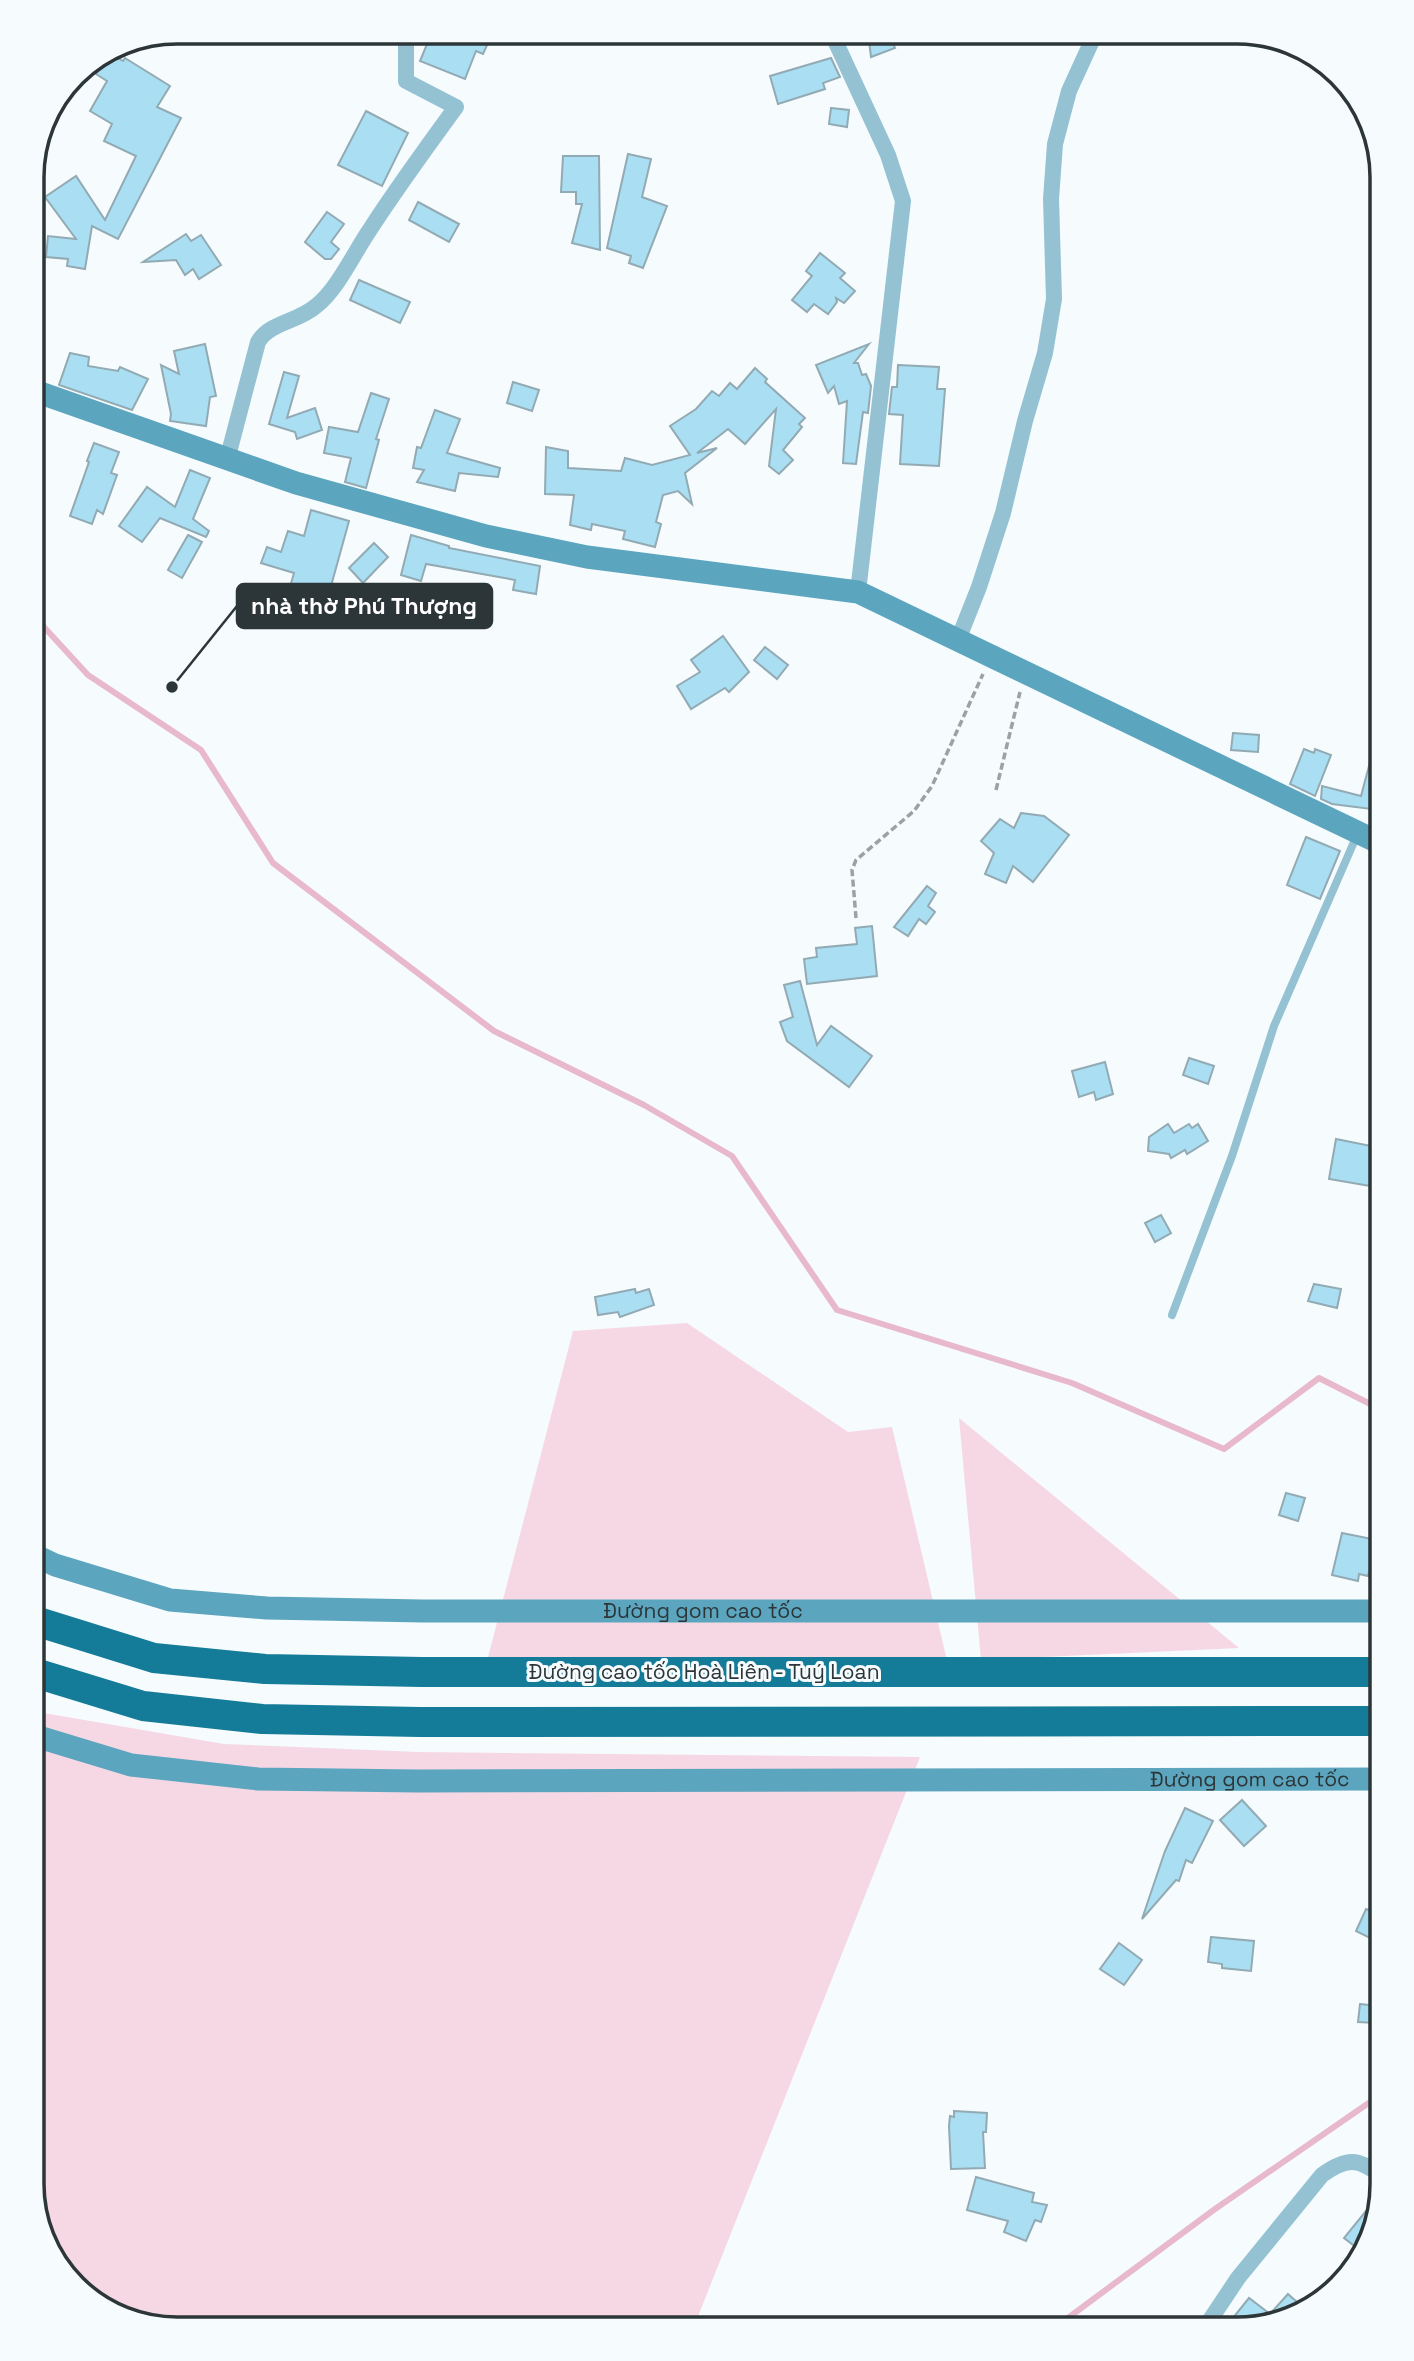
<svg xmlns="http://www.w3.org/2000/svg" width="1414" height="2361" font-family="'Space Grotesk',sans-serif">
	<rect width="100%" height="100%" fill="#f6fbfd"/>
	<g fill="#f6d8e4">
		<polygon points="687,1323 848,1432 892,1427 949,1669 487,1661 573,1331"/>
		<polygon points="959,1418 1239,1648 981,1660"/>
		<polygon points="32,1711 224,1744 418,1752 920,1757 693,2329 167,2329 96,2305 46,2248 32,2185"/>
	</g>
	<g fill="none" stroke-linecap="round" stroke-linejoin="round">
		<g stroke="#e8b8cb" stroke-width="6">
			<polyline points="32,614 88,675 201,750 273,863 494,1031 644,1105 732,1156 837,1310 1072,1383 1224,1449 1319,1378 1382,1410"/>
			<polyline points="1053,2329 1215,2209 1373,2100 1382,2102"/>
		</g>
	</g>
	<g fill="#aadff3" stroke="#92aab3" stroke-width="2">
		<polygon points="432,32 493,32 483,54 476,51 465,79 420,61"/>
		<polygon points="868,32 888,32 895,48 871,57"/>
		<polygon points="109,52 123,61 125,58 170,86 157,107 181,118 118,239 92,226 85,269 67,266 68,259 46,257 48,236 76,239 45,197 76,176 105,220 136,156 104,141 112,124 90,111 107,81 96,74"/>
		<polygon points="831,58 840,77 823,83 825,89 778,104 770,76"/>
		<polygon points="831,108 849,110 847,127 829,124"/>
		<polygon points="366,111 408,133 382,186 338,165"/>
		<polygon points="628,154 651,159 642,197 667,206 643,268 629,263 631,256 607,248"/>
		<polygon points="563,156 599,156 600,250 572,243 582,204 576,204 576,192 561,192"/>
		<polygon points="418,202 459,224 449,242 409,220"/>
		<polygon points="327,212 344,224 331,242 339,249 331,259 325,259 305,242"/>
		<polygon points="186,234 191,241 201,235 221,265 199,279 193,269 185,275 176,260 143,262"/>
		<polygon points="820,253 845,273 840,278 855,291 844,303 836,298 837,302 828,314 814,304 807,312 792,300 812,276 806,271"/>
		<polygon points="359,280 410,302 400,323 350,300"/>
		<polygon points="205,344 216,396 210,397 206,426 170,421 171,414 161,365 179,374 174,351"/>
		<polygon points="869,344 854,363 858,363 862,375 866,374 871,386 868,413 863,412 856,464 843,463 847,401 839,404 834,386 828,393 816,365"/>
		<polygon points="70,353 89,357 88,366 118,371 120,367 148,379 132,410 59,385"/>
		<polygon points="898,365 939,367 937,389 945,389 939,466 900,464 903,415 889,414 892,387 897,387"/>
		<polygon points="755,368 767,379 765,382 805,418 799,424 802,427 783,450 793,460 779,474 769,466 776,409 745,444 728,429 697,453 717,448 685,473 692,504 678,491 663,495 656,522 661,524 655,547 623,539 625,531 592,524 591,530 570,525 574,495 545,494 546,447 568,451 568,468 621,471 625,458 652,465 690,455 670,426 696,409 712,391 719,396 730,383 737,389"/>
		<polygon points="284,372 299,376 287,418 315,408 322,430 297,439 295,432 269,424"/>
		<polygon points="513,382 539,390 532,411 507,403"/>
		<polygon points="371,393 389,399 376,439 379,440 366,488 345,482 351,458 324,453 329,427 358,432"/>
		<polygon points="435,410 460,419 447,453 500,468 498,477 459,473 455,491 417,482 424,470 413,468 417,447 421,448"/>
		<polygon points="94,443 119,452 111,473 117,475 103,514 97,510 92,524 70,516 89,462 87,461"/>
		<polygon points="190,470 210,478 193,519 209,531 206,537 160,518 142,542 119,526 147,487 175,507"/>
		<polygon points="311,510 349,521 328,597 290,587 294,573 261,563 267,547 281,552 288,531 304,536"/>
		<polygon points="188,535 202,542 182,578 168,570"/>
		<polygon points="411,535 449,546 449,548 540,566 536,594 513,590 515,580 426,564 421,581 401,575"/>
		<polygon points="374,543 388,557 363,583 349,568"/>
		<polygon points="723,636 749,672 729,692 725,688 691,709 677,686 700,672 691,660"/>
		<polygon points="765,647 788,665 777,679 754,660"/>
		<polygon points="1233,733 1259,735 1258,752 1231,750"/>
		<polygon points="1377,736 1382,737 1382,808 1372,805 1371,809 1332,804 1321,799 1322,786 1361,796"/>
		<polygon points="1304,749 1314,753 1315,749 1331,755 1315,796 1290,784"/>
		<polygon points="1021,813 1044,816 1069,835 1033,882 1013,866 1006,883 985,874 994,853 981,841 1000,819 1014,828"/>
		<polygon points="1306,837 1340,851 1320,899 1287,885"/>
		<polygon points="927,886 936,893 928,906 935,912 926,924 919,919 908,936 894,927"/>
		<polygon points="872,926 877,976 807,984 804,959 817,957 816,948 857,944 855,928"/>
		<polygon points="800,981 817,1045 831,1026 872,1056 849,1087 787,1041 780,1022 793,1017 784,985"/>
		<polygon points="1189,1058 1214,1066 1208,1084 1183,1075"/>
		<polygon points="1105,1062 1113,1094 1096,1100 1094,1092 1079,1097 1072,1071"/>
		<polygon points="1168,1124 1174,1133 1189,1124 1192,1128 1198,1124 1208,1141 1187,1154 1185,1150 1171,1158 1169,1154 1148,1151 1149,1137"/>
		<polygon points="1336,1139 1381,1148 1377,1167 1382,1169 1382,1188 1329,1179"/>
		<polygon points="1161,1215 1171,1233 1155,1242 1145,1223"/>
		<polygon points="1314,1284 1341,1289 1337,1308 1308,1301"/>
		<polygon points="635,1289 636,1293 649,1289 654,1305 620,1317 618,1312 598,1315 595,1297"/>
		<polygon points="1286,1493 1305,1498 1298,1521 1279,1515"/>
		<polygon points="1342,1533 1382,1541 1380,1574 1369,1572 1368,1576 1359,1574 1358,1581 1332,1575"/>
		<polygon points="1242,1800 1266,1826 1244,1846 1220,1820"/>
		<polygon points="1185,1808 1213,1821 1192,1863 1186,1860 1179,1881 1176,1880 1142,1919 1165,1851"/>
		<polygon points="1366,1909 1382,1916 1382,1944 1356,1931"/>
		<polygon points="1211,1937 1254,1941 1251,1971 1222,1968 1222,1964 1208,1962"/>
		<polygon points="1119,1943 1142,1960 1124,1985 1100,1969"/>
		<polygon points="1360,2004 1378,2006 1376,2023 1358,2022"/>
		<polygon points="954,2111 987,2113 986,2132 983,2132 985,2168 951,2169 949,2126 950,2116 954,2117"/>
		<polygon points="976,2177 1034,2193 1032,2202 1047,2205 1041,2222 1035,2220 1026,2241 1004,2232 1008,2221 967,2210"/>
		<polygon points="1379,2195 1367,2237 1357,2248 1344,2238"/>
		<polygon points="1288,2294 1306,2310 1301,2315 1238,2329 1224,2329 1249,2298 1270,2314"/>
	</g>
	<g fill="none" stroke-linecap="round" stroke-linejoin="round">
		<g stroke="#9aa2a4" stroke-width="3.5" stroke-dasharray="7 3.5" stroke-linecap="butt">
			<polyline points="996,790 1020,692"/>
			<polyline points="856,918 852,870 856,860 914,811 932,786 983,674"/>
		</g>
		<polyline stroke="#94c2d3" stroke-width="8" points="1172,1315 1232,1156 1274,1026 1357,835"/>
		<g stroke="#94c2d3" stroke-width="16">
			<polyline points="831,32 888,155 903,201 858,592"/>
			<path d="M227,460L258,342C270,322 298,322 316,306C337,290 354,253 369,231C396,189 426,148 456,107L406,81V44L411,32"/>
			<polyline points="958,640 979,587 1003,513 1025,421 1045,353 1054,299 1051,199 1055,144 1069,91 1096,32"/>
			<path d="M1204,2329L1238,2278L1322,2175C1347,2157 1358,2158 1382,2176"/>
		</g>
		<g stroke="#5ca5bf" stroke-width="23">
			<polyline points="32,390 296,483 486,536 587,557 858,592 1382,844"/>
			<path id="s1" d="M32,1554L55,1565L170,1600L267,1608L422,1611H1382"/>
			<path id="s2" d="M32,1735L131,1765L258,1779L417,1781L1382,1779"/>
		</g>
		<g stroke="#147b98" stroke-width="30">
			<polyline points="32,1620 154,1658 265,1669 422,1672 1382,1672"/>
			<polyline points="32,1672 143,1706 262,1719 420,1722 1382,1721"/>
		</g>
	</g>
	<g text-anchor="middle" stroke-width="6" stroke-linejoin="round" paint-order="stroke">
		<g font-size="21" fill="#2c3639" stroke="#f6fbfd">
			<text dy="7" stroke="none"><textPath href="#s1" startOffset="679">Đường gom cao tốc</textPath></text>
			<text x="704" y="1679">Đường cao tốc Hoà Liên - Tuý Loan</text>
			<text dy="7" stroke="none"><textPath href="#s2" startOffset="1223">Đường gom cao tốc</textPath></text>
		</g>
	</g>
	<path d="M0 0H1414V2361H0ZM177 44H1237A133 133 0 0 1 1370 177V2184A133 133 0 0 1 1237 2317H177A133 133 0 0 1 44 2184V177A133 133 0 0 1 177 44Z" fill="#f6fbfd" fill-rule="evenodd"/>
	<path fill="none" stroke="#2c3639" stroke-width="3.5" d="M177 44H1237A133 133 0 0 1 1370 177V2184A133 133 0 0 1 1237 2317H177A133 133 0 0 1 44 2184V177A133 133 0 0 1 177 44Z"/>
	<path fill="none" stroke="#2c3639" stroke-width="2.5" d="M172 687L237 606"/>
	<circle fill="#2c3639" stroke="#f6fbfd" stroke-width="2.5" cx="172" cy="687" r="7"/>
	<rect fill="#2c3639" stroke="#2c3639" stroke-width="2.5" x="237" y="584" width="255" height="44" rx="7"/>
	<g font-size="23" text-anchor="middle" font-weight="bold" fill="#fff">
		<text x="364" y="614">nhà thờ Phú Thượng</text>
	</g>
</svg>
